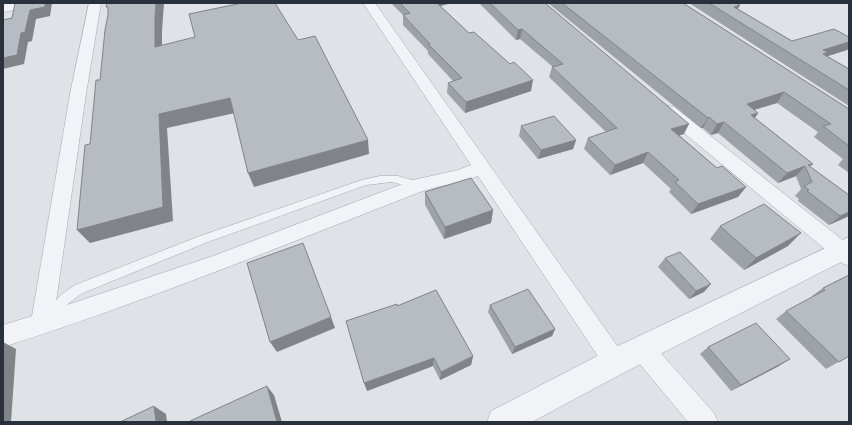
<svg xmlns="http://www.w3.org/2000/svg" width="852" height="425" font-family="Inter,sans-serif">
	<rect width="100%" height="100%" fill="#dfe2e7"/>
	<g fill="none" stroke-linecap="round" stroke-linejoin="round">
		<defs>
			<polygon id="service" points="380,176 398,176 422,183 424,185 419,189 392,182 366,185 208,242 83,293 70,302 51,322 47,323 43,322 41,318 43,314 62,294 75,285 200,236 362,180"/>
			<g id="minor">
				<polygon points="11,3 39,3 37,6 33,7 3,12 3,4"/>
				<path d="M89,3H101L86,94L55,309L213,256L413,180L458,170L471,165L363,3H375L623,354L627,362L623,370L615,374L607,370L478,176C459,184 438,185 420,192C282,246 144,302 3,347V325L32,316L70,94Z"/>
				<polygon points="668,106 674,107 849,245 849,266 842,263 662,115 660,111 662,107"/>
				<polygon points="642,338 650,341 714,413 718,422 688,422 634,357 630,349 634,341"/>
			</g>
			<polygon id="tertiary" points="849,237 849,258 625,372 532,422 487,422 491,411 605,352"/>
		</defs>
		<use href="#service" stroke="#a5a9b1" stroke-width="1"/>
		<use href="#minor" stroke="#a5a9b1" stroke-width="1"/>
		<use href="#tertiary" stroke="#a5a9b1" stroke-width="1"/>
		<use href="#service" fill="#f1f3f6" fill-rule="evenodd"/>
		<use href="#minor" fill="#f1f3f6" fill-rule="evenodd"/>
		<use href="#tertiary" fill="#f1f3f6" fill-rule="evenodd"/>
	</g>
	<g fill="#9da2a8">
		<polygon points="391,3 452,3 440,6 531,91 465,113 447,93 448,83 453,81 428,54 428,51 403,25 403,15"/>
		<polygon points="479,3 545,3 684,134 679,135 717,168 746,187 738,197 691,214 669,192 671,189 643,163 610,175 584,149 588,138 606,132 549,77 552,67 553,67 520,39 516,40"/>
		<polygon points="548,3 683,3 849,109 849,173 838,165 843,159 814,137 818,132 777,103 754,110 758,113 755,118 813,164 810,167 849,216 829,225 798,201 799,199 795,196 801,189 796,176 778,183 718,133 711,135 703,128 701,128"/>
		<polygon points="689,3 736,3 738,9 792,41 849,37 849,48 847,50 827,56 849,69 849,106"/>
		<polygon points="521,126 576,140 573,149 538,159 519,136"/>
		<polygon points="425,192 493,210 491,223 444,239 425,205"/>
		<polygon points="720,226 788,246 744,270 710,239"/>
		<polygon points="665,258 704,292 689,299 658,267"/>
		<polygon points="849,275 849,356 826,369 776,319 786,311 813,297 812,296 823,288"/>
		<polygon points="490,305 555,329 552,336 512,354 488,312"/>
		<polygon points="397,306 473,356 471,365 440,380 433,366 367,391"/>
		<polygon points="708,347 779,366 731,391 700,354"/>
	</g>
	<g fill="#808488">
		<polygon points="45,3 52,3 50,16 36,19 32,41 28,42 24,64 3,69 3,58 21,33 30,10"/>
		<polygon points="156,3 164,3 162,31 162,62 155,47 155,17"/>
		<polygon points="432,3 452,3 432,8"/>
		<polygon points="740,5 735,15 734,7"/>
		<polygon points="522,29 520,39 516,40 518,30"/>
		<polygon points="849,42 849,48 847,50 825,57 820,63 823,50"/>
		<polygon points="533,80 531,91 465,113 466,102"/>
		<polygon points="784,92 777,103 740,114 747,104"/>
		<polygon points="230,98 235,113 167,128 173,221 90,243 77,230 159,114"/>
		<polygon points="758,113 751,123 751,115"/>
		<polygon points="709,117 703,128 701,128 708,118"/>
		<polygon points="724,122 718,133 711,135 717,124"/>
		<polygon points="689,124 684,134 666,140 671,129"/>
		<polygon points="368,140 369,154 254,187 248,173"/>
		<polygon points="576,140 573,149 538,159 541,150"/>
		<polygon points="648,152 643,163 610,175 615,165"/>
		<polygon points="805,166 796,176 778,183 787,173"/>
		<polygon points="746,187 738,197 691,214 698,204"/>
		<polygon points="493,210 491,223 444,239 445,227"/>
		<polygon points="849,212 849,216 829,225 840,216"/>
		<polygon points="801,233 788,246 744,270 756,258"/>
		<polygon points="711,284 704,292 689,299 696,291"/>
		<polygon points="331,317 335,328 277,352 270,342"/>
		<polygon points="555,329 552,336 512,354 515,347"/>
		<polygon points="3,342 16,349 11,422 3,422"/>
		<polygon points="473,356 471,365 440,380 441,372"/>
		<polygon points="434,358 433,366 367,391 364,383"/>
		<polygon points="790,359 779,366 731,391 741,385"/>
		<polygon points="267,386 274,395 282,422 277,422"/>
		<polygon points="154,406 166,414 167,422 156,422"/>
	</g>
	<g fill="#b7bcc3" stroke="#808488">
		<polygon points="15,3 45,3 45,7 30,10 25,32 21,33 17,55 3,58 3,20 12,18"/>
		<polygon points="107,3 156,3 155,17 155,47 195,37 189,14 242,3 275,3 298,40 315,36 368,140 248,173 230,98 159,114 163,207 77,230 85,145 90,144 96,80 100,80 105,30 108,15 108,7 106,7"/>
		<polygon points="400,3 437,3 469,33 474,32 510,64 514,62 533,80 466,102 448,83 462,78 428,44 430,44 403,15 410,13"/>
		<polygon points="490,3 545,3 689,124 671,129 717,168 722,166 746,187 698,204 675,182 679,180 648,152 615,165 588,138 617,128 552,67 563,64 522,29 518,30"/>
		<polygon points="562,3 683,3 849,109 849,146 823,126 831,124 784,92 747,104 758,113 751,115 813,164 808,165 849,195 849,212 840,216 807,191 809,190 804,186 812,182 805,166 787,173 724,122 717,124 709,117 708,118"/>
		<polygon points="709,3 736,3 740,5 734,7 792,41 834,29 849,37 849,42 823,50 828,52 823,54 849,69 849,90"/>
		<polygon points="554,116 576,140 541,150 521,126"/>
		<polygon points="471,178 493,210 445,227 425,192"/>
		<polygon points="764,204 801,233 756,258 720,226"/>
		<polygon points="303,243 331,317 270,342 247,263"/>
		<polygon points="680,252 711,284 696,291 665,258"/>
		<polygon points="849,275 849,356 839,362 786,311 825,290 823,288"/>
		<polygon points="528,289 555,329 515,347 490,305"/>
		<polygon points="436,290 473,356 441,372 434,358 364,383 346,321 397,304 397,306"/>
		<polygon points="756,323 790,359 741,385 708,347"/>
		<polygon points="267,386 277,422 190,422 190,421"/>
		<polygon points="154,406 156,422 120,422"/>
	</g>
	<rect width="852" height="425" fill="none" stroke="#29313d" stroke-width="8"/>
</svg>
